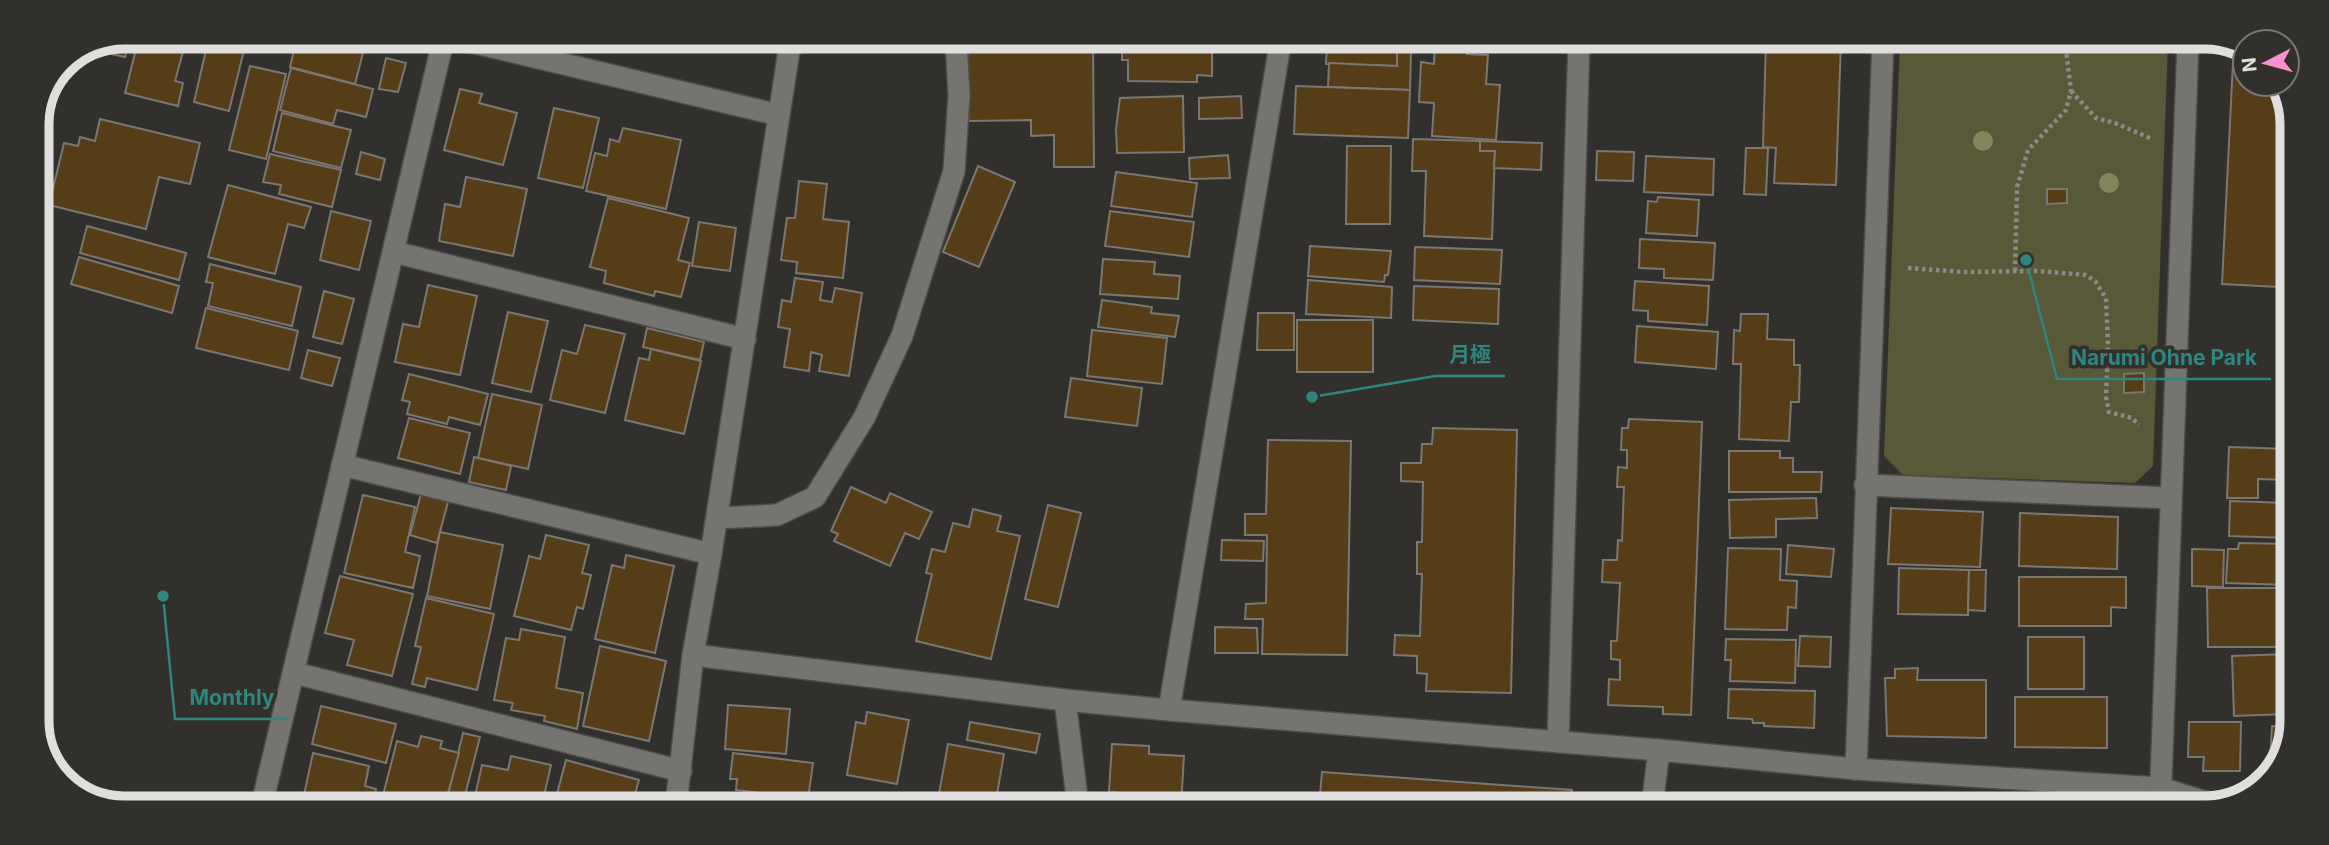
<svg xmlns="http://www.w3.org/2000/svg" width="2329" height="845" font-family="Inter,'Noto Sans JP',sans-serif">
	<rect width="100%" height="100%" fill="#32302c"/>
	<polygon fill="#585938" points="1900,41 2168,41 2153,466 2135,483 1903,475 1884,456"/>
	<g fill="#553d17" stroke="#7a7773" stroke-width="2">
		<polygon points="124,37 130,37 125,57 92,50"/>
		<polygon points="139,37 187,37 175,81 183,83 178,106 125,93"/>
		<polygon points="209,37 226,37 246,42 229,111 194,102"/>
		<polygon points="297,37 336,37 365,45 355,84 290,67"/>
		<polygon points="1345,39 1410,39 1410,42"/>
		<polygon points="1122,40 1212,40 1212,76 1197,75 1197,82 1128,81 1128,60 1122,60"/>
		<polygon points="1435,40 1468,40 1467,54 1488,55 1486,84 1500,85 1496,140 1432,136 1434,103 1419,102 1421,62 1434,64"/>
		<polygon points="1766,40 1841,40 1836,185 1774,183 1776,148 1763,147"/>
		<polygon points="1093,41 1094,167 1054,167 1054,135 1031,136 1031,120 969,121 968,42"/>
		<polygon points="2234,42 2245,50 2245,84 2279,84 2288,108 2279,287 2222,284"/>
		<polygon points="1327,45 1397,47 1397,66 1326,64"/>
		<polygon points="1397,48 1411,48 1410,90 1328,87 1329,63 1397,66"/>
		<polygon points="386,58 406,63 398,92 379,89"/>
		<polygon points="250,66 286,74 266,159 229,150"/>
		<polygon points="291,68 373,89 366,117 337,110 333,124 280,110"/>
		<polygon points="1296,86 1410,90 1408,138 1294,134"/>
		<polygon points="460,89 482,94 479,103 517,113 503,165 444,150"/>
		<polygon points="1183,96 1184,152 1117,153 1116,129 1120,98"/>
		<polygon points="1241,96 1242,118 1199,119 1199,98"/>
		<polygon points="554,108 599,118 583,188 538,178"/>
		<polygon points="282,113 351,130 341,168 273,151"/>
		<polygon points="100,119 200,143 190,184 159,177 146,229 49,205 64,143 78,146 80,137 95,141"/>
		<polygon points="623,128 681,140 666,209 586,191 595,153 607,156 610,139 619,142"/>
		<polygon points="1413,139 1480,141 1480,151 1495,151 1492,239 1424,236 1426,171 1412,171"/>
		<polygon points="1480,141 1542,143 1541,170 1494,168 1495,151 1480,151"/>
		<polygon points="1347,146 1391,146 1390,224 1346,224"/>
		<polygon points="1746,148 1768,148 1766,195 1744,194"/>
		<polygon points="1597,151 1634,152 1633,181 1596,180"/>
		<polygon points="361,152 385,159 380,180 356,174"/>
		<polygon points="270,154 341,170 332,207 279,194 281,185 263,182"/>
		<polygon points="1228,155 1230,178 1190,179 1189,158"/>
		<polygon points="1646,156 1714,159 1713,195 1644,192"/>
		<polygon points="978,166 1015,182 979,267 943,252"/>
		<polygon points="1116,172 1197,183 1192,217 1111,206"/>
		<polygon points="466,177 527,189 513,256 439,241 445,204 460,207"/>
		<polygon points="799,181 827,184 823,219 849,222 843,278 796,273 797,262 781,260 787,218 795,218"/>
		<polygon points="228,185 311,207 304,228 288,224 275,274 208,257"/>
		<polygon points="2047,189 2067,189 2067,203 2047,204"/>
		<polygon points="1658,197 1699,200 1697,236 1646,233 1648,201 1657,202"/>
		<polygon points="608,198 689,218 678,260 690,263 681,297 655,291 654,296 604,283 606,271 590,267"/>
		<polygon points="331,211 371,221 359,270 320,260"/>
		<polygon points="1110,211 1194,222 1189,257 1105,246"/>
		<polygon points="699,222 736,228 730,271 692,266"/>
		<polygon points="87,226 186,253 179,280 80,253"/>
		<polygon points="1640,239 1715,243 1713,280 1664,278 1664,269 1639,268"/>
		<polygon points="1310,246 1391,251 1388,275 1385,275 1384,282 1308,276"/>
		<polygon points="1415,247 1502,250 1500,284 1414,280"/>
		<polygon points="79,257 179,286 172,313 71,284"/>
		<polygon points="1103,259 1155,262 1154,274 1180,276 1178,299 1100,294"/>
		<polygon points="210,264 301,287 292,326 208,306 213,283 206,282"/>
		<polygon points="795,278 823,282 820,300 832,302 835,288 862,293 849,376 819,371 822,355 811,352 809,371 784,367 790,329 778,327 782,300 791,302"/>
		<polygon points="1308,280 1392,287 1391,318 1306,314"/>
		<polygon points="1635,281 1709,286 1707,325 1648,321 1648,311 1633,310"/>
		<polygon points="428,285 477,296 460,375 395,362 403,324 419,327"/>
		<polygon points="1414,286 1499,289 1498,324 1413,320"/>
		<polygon points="324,291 354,299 342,344 313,337"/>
		<polygon points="1102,300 1152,307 1151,313 1179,316 1175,337 1098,327"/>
		<polygon points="206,308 298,331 289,370 196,348"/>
		<polygon points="508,312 548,321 531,392 492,383"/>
		<polygon points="1258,313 1294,313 1294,350 1257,350"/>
		<polygon points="1741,314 1768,314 1767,339 1794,340 1794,365 1800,365 1799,402 1791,402 1789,441 1739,439 1741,364 1733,364 1734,330 1740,331"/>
		<rect x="1297" y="320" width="76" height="52"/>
		<polygon points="585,325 625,334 605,413 550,400 562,350 577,354"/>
		<polygon points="1637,326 1718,332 1716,369 1635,362"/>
		<polygon points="647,328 704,342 700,360 643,347"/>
		<polygon points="1092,330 1167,338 1162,384 1087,376"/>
		<polygon points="651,349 701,361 684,434 625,420 639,358 649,360"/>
		<polygon points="308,350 340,358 332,386 301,378"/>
		<polygon points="2144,373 2144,392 2124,393 2124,374"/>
		<polygon points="409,374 488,394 480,425 449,417 447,424 407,414 410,402 402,400"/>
		<polygon points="1071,378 1142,388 1137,426 1065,417"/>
		<polygon points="492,394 542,405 528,469 478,458"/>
		<polygon points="409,418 470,433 460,474 398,458"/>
		<polygon points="1629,419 1702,422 1691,715 1663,714 1663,707 1608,705 1609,679 1620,680 1620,660 1611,659 1611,641 1617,641 1620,583 1602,582 1603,560 1617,560 1618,540 1622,541 1624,487 1617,487 1618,467 1627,468 1627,450 1621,450 1622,428 1628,428"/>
		<polygon points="1433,428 1517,430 1511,693 1426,691 1427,674 1417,673 1417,656 1394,655 1395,635 1420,636 1422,574 1417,574 1417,542 1422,542 1423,482 1401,481 1401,463 1421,463 1422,444 1432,444"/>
		<polygon points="1268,440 1351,441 1347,655 1262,654 1263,619 1245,619 1246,604 1266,603 1267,535 1245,535 1245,514 1266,514"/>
		<polygon points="2229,447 2290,449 2290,480 2258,479 2258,498 2227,498"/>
		<polygon points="1729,451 1780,451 1780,458 1793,458 1793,472 1822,472 1821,492 1729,492"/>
		<polygon points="474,457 511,466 506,490 469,482"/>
		<polygon points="851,487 886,503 890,493 932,512 919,539 905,533 890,566 834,541 838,534 831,531"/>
		<polygon points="421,494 448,502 437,543 410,535"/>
		<polygon points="363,495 415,507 405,552 420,556 413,588 344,573"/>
		<polygon points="1816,498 1817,518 1776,519 1776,537 1730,538 1729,500"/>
		<polygon points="2230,501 2289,503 2289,538 2229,536"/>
		<polygon points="1048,505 1081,513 1058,607 1025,599"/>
		<polygon points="1891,508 1983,512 1980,567 1888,564"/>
		<polygon points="973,509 1001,516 997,531 1020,536 991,659 916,641 932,574 926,573 932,549 945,552 953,523 969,527"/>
		<polygon points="2020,513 2118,517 2117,569 2019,566"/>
		<polygon points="440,532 503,545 490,609 427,596"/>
		<polygon points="546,535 589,545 582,573 591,575 583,609 577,607 571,630 514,616 529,556 540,559"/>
		<polygon points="1222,540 1264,541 1263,561 1221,560"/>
		<polygon points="2239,543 2289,544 2289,585 2226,583 2228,549 2238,549"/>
		<polygon points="1788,545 1834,549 1831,577 1786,574"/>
		<polygon points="1728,548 1781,549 1780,580 1797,581 1796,608 1788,607 1787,630 1725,629"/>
		<polygon points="2192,549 2224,550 2223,587 2192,586"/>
		<polygon points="626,555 674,566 655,653 595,639 612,565 624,568"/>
		<polygon points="1899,568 1969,570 1968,615 1898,614"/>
		<polygon points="1969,570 1986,570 1985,611 1968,610"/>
		<polygon points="340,576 413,594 392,676 347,665 354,640 325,633"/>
		<polygon points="2019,577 2126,577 2126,608 2111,607 2111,626 2019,626"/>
		<polygon points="2207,588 2286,588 2286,647 2208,647"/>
		<polygon points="426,598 494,614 477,690 427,678 425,687 412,684 421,647 415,646"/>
		<polygon points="1215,627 1257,628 1258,653 1215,653"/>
		<polygon points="521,629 565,637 556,688 583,693 577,729 544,721 545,716 511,710 513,703 494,700 506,638 519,640"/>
		<polygon points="1800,636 1831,637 1830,667 1798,666"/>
		<rect x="2028" y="637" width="56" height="52"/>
		<polygon points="1726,639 1796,640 1795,683 1730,681 1731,660 1725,660"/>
		<polygon points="600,646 666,661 649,741 583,726"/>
		<polygon points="2288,654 2288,714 2234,716 2232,656"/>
		<polygon points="1918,668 1917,680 1986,680 1986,738 1887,736 1885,678 1895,678 1895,669"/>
		<polygon points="1729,689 1815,691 1814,728 1764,726 1764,723 1753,723 1752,719 1728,718"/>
		<polygon points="2015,697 2107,697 2107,748 2015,747"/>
		<polygon points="728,705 790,709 786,754 725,749"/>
		<polygon points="321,706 396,724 386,763 312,744"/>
		<polygon points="867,712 909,720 897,784 847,775 856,722 865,724"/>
		<polygon points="970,722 1040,734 1036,753 967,740"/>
		<polygon points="2189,722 2241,722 2240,771 2203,771 2204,757 2188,757"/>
		<polygon points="2272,726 2288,727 2288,749 2276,765 2276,762 2270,762"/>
		<polygon points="463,733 480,737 464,799 448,795"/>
		<polygon points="421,736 442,741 440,748 459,753 445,804 402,804 382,799 397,741 418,747"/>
		<polygon points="948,744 1004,754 995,806 977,806 938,799"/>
		<polygon points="1112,744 1149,746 1149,754 1184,756 1181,806 1118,806 1119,793 1109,792"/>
		<polygon points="313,753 369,766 365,786 376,789 373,804 302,804"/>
		<polygon points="733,753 813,763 808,799 736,790 737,779 730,779"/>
		<polygon points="511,756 551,765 542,805 473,805 482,765 508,770"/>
		<polygon points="566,760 639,780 632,805 568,805 555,801"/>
		<polygon points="1322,772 1572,790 1571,807 1319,806"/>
		<polygon points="821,793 872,800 871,805 819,805"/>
		<polygon points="1837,793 1860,795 1860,808 1836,807"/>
		<polygon points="1860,795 1924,797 1923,807 1941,808 1860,808"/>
		<polygon points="734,796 802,805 732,805"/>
	</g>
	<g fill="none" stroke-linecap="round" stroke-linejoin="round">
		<defs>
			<g id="street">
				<polyline points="450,37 779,115"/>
				<polyline points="394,252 745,339"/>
				<polyline points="342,465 711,554"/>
				<polyline points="1865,485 2170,498"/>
				<polyline points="717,518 777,515 815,497 864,418 902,336 954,171 959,96 956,39"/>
				<polyline points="693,655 1065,700 1169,710 1659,750 1856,769 2161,788 2215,805"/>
				<polyline points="295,673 681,771"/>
				<polyline points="1065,700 1078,806"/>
				<polyline points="1169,710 1281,39"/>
				<polyline points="1558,742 1579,40"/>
				<polyline points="1856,769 1883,40"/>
				<polyline points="262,804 444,37"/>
				<polyline points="676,805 693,655 711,554 791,38"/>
				<polyline points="1652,807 1659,750"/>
				<polyline points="2160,808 2188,41"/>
			</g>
		</defs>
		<use href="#street" stroke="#4d4c49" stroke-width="24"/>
		<g stroke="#8b8a87" stroke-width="4.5" stroke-dasharray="3.5 3.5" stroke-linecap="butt">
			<polyline points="2071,91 2096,118 2115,123 2150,138"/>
			<polyline points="1908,268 1962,272 2039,271 2086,275 2095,281 2106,298 2108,347 2106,397 2109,412 2132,418 2139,425"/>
			<polyline points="2015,271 2017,187 2028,150 2066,110 2071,91 2066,50 2062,41"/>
		</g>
		<use href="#street" stroke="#767470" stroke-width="21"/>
	</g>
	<g fill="#84855c">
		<circle cx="1983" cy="141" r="10"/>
		<circle cx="2109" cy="183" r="10"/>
	</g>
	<path d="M0 0H2329V845H0ZM124 49H2205A75 75 0 0 1 2280 124V721A75 75 0 0 1 2205 796H124A75 75 0 0 1 49 721V124A75 75 0 0 1 124 49Z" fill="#32302c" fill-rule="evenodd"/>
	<path fill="none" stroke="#e0dfdd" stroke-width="9" d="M124 49H2205A75 75 0 0 1 2280 124V721A75 75 0 0 1 2205 796H124A75 75 0 0 1 49 721V124A75 75 0 0 1 124 49Z"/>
	<path fill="none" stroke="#2e867f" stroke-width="2.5" d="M1312 397L1435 376H1505M2026 260L2057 379H2271M163 596L175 719H288"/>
	<g fill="#2e867f" stroke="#32302c" stroke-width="2.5">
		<circle cx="1312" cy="397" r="7"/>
		<circle cx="2026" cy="260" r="7"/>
		<circle cx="163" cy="596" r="7"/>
	</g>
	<g font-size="21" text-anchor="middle" font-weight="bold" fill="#2e867f" stroke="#32302c" stroke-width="7" stroke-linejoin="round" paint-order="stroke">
		<text x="1470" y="362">月極</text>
		<text x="2164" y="365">Narumi Ohne Park</text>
		<text x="232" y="705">Monthly</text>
	</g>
	<g transform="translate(2266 63) rotate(264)"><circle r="33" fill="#32302c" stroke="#787673" stroke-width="2"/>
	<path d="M0-5L12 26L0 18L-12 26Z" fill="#f790ce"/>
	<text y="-10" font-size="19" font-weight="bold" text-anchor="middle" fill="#e0dfdd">N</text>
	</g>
</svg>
